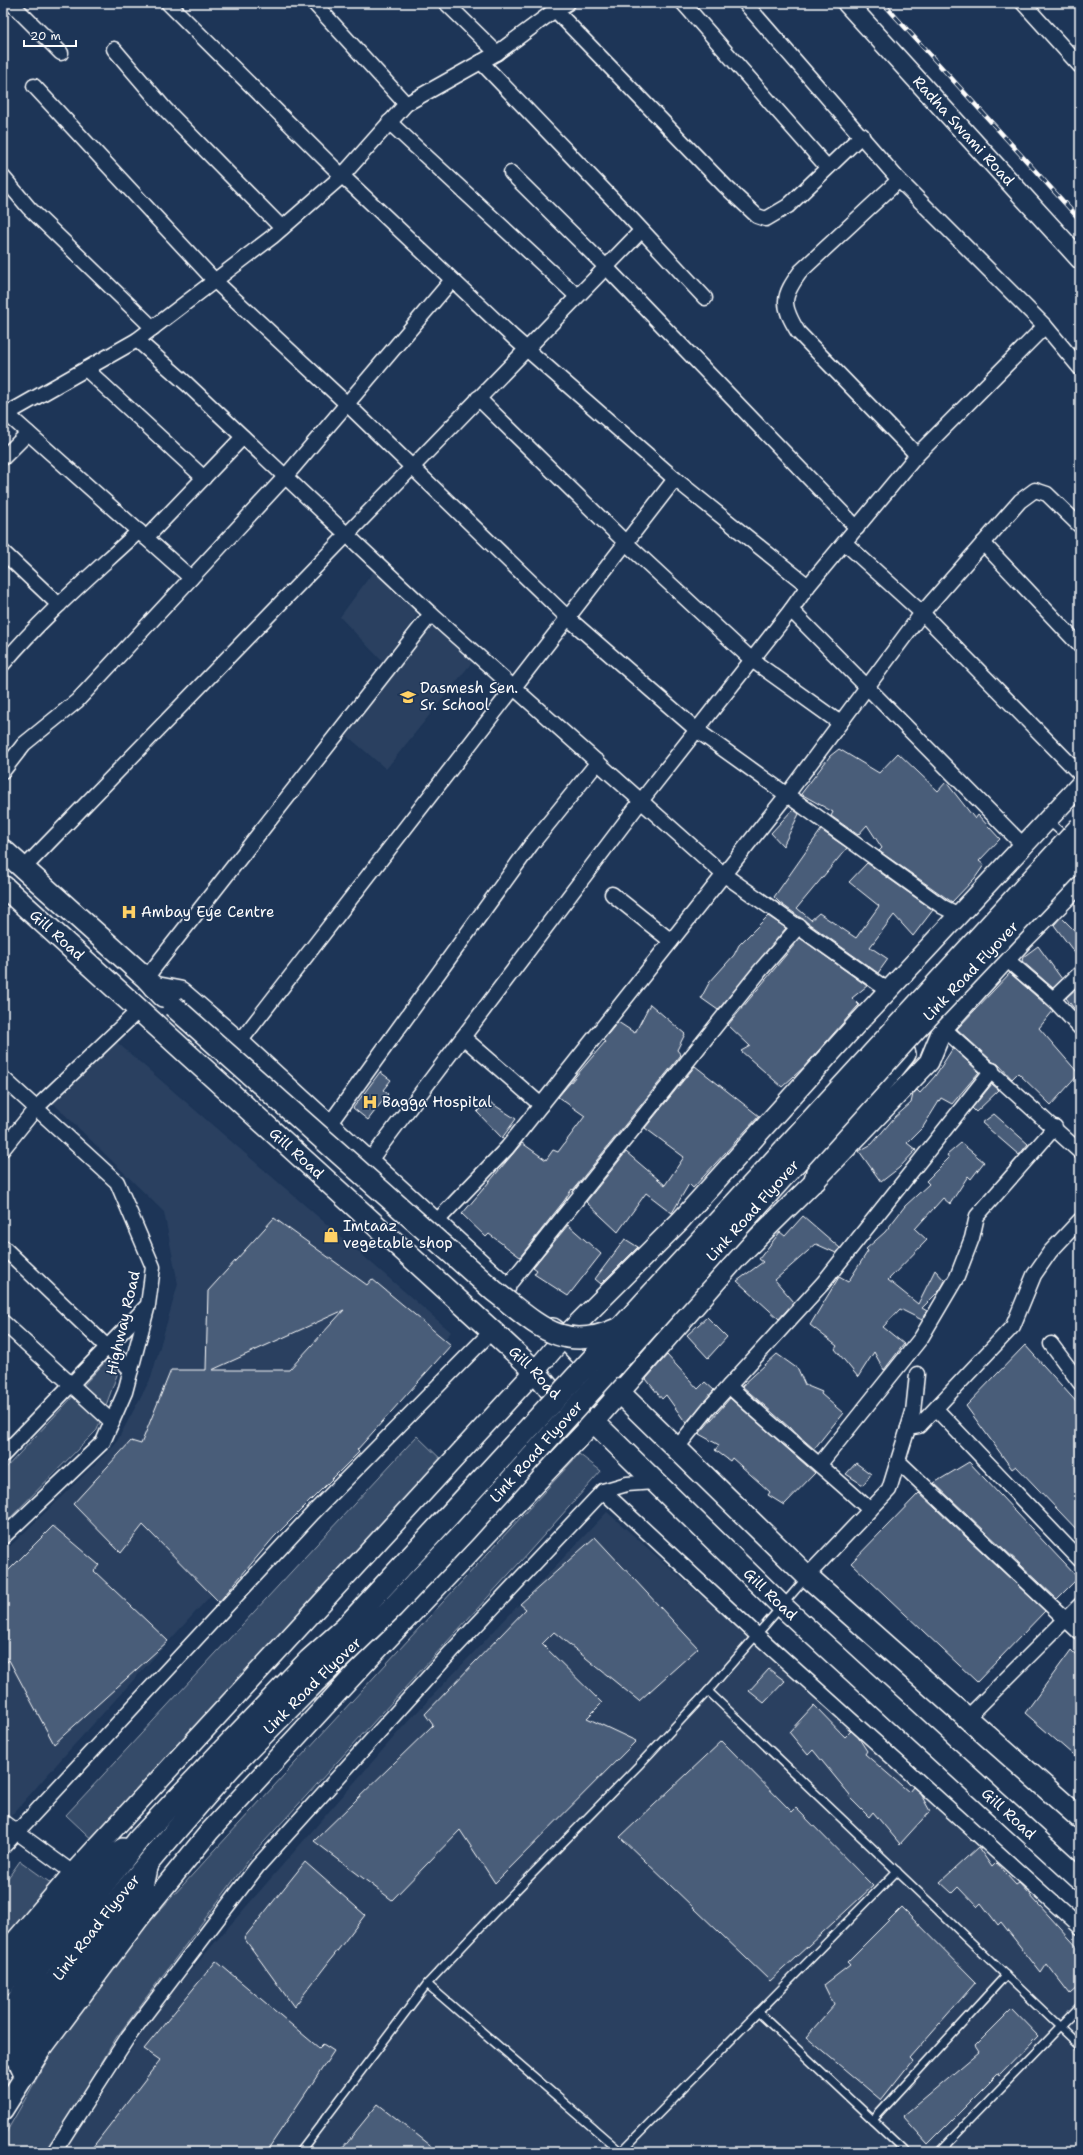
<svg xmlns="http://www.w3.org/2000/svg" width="1083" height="2155" font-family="'Shantell Sans',sans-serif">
	<rect width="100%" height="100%" fill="#1d3557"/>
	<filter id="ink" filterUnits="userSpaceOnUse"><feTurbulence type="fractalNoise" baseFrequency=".025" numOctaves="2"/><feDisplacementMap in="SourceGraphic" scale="8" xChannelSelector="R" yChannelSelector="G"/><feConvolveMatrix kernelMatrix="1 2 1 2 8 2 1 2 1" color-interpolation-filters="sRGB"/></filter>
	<g filter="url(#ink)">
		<g fill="#2a4161">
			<polygon points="376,568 420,611 383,662 340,617"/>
			<polygon points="431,624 473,661 386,769 344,733"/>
			<polygon points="113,1039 451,1332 64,1756 3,1825 3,1553 115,1445 151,1378 178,1284 164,1212 51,1101"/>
			<polygon points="607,1512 1080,1932 1080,2152 63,2152 164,2001 401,1729"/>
		</g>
		<g fill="#364b69" stroke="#9aa5b4">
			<polygon points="110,1357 117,1375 97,1430 3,1525 3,1471"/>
			<polygon points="417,1436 449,1467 99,1846 66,1815"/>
			<polygon points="579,1454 601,1471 520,1562 254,1853 116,2038 49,2152 3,2152 3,2138 73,2015 160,1910"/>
			<polygon points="20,1861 59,1889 3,1967 3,1885"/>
		</g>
		<g fill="#4a5d79" stroke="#fff" fill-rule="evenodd">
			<polygon points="839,749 879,773 898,753 938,791 946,782 975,819 978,815 1000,839 979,861 984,865 975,878 952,902 879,851 882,848 867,825 858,835 831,816 833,812 801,794 830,756"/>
			<polygon points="793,809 799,814 783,846 771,833"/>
			<polygon points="821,830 847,848 797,908 811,920 819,913 856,938 879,906 849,882 867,863 933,910 913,936 894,915 870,947 888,959 878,973 780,903 774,897"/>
			<polygon points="768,916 786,928 718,1010 701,998 709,983 734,955 739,945"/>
			<polygon points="1061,917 1080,936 1080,960 1054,925"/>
			<polygon points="800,938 867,986 852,998 859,1005 857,1007 804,1067 782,1087 741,1051 750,1046 728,1025"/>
			<polygon points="1038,946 1062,979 1053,988 1022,961 1023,957"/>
			<polygon points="1010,973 1053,1011 1039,1028 1079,1074 1051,1105 1018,1073 1012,1079 998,1064 993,1062 957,1029"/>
			<polygon points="1080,985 1080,1016 1066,998"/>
			<polygon points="650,1004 685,1034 677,1050 681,1055 573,1190 572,1189 564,1201 520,1257 489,1234 486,1237 462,1214 522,1143 546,1160 553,1150 558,1152 585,1116 558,1097 605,1042 603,1040 618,1022 635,1033"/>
			<polygon points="953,1048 979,1072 952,1104 941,1098 923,1127 907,1143 916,1150 899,1168 881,1182 859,1151 872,1144 894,1118 911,1103 913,1094 917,1090 920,1093 935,1076"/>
			<polygon points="695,1066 759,1116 693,1188 689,1184 672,1213 646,1193 618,1232 586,1202 626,1152 665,1185 684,1157 645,1128"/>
			<polygon points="380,1072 391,1080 383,1090 388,1094 368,1120 353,1108"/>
			<polygon points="992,1084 999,1090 976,1112 972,1108"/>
			<polygon points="488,1101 516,1119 502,1138 477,1112"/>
			<polygon points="994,1114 1028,1144 1019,1155 982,1123"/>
			<polygon points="961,1143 984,1162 971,1179 968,1176 950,1204 943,1198 915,1229 927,1240 888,1280 918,1304 935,1270 945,1281 940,1290 922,1308 927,1311 922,1320 900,1309 883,1327 904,1344 884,1370 874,1352 858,1377 835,1349 837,1346 810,1325 839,1277 848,1282 868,1251 866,1249 885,1232 905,1206 929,1184 926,1181 949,1158 947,1155"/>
			<polygon points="803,1216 840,1248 836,1253 816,1244 775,1280 794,1302 779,1319 737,1281 763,1262 759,1259 780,1232 785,1236"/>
			<path d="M274,1218L367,1285L372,1279L451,1345L357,1450L359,1452L274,1537L219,1602L143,1525L121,1553L73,1504L131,1441L141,1444L171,1370H206L208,1291ZM344,1310L289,1370H212Z"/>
			<polygon points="568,1225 601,1254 568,1296 534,1274 537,1270 533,1267"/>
			<polygon points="625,1239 638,1247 601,1284 595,1279"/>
			<polygon points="707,1317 727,1337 708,1358 687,1335"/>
			<polygon points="1025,1345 1080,1406 1080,1533 1016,1466 1012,1469 966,1406"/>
			<polygon points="777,1354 798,1369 805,1385 822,1392 821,1394 843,1413 814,1449 742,1386"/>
			<polygon points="667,1355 698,1389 705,1382 714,1390 686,1423 666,1395 662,1399 646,1379"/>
			<polygon points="730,1398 815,1473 784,1505 768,1495 770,1492 732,1458 730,1461 715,1450 719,1445 699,1434"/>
			<polygon points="969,1462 1078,1578 1057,1599 934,1483"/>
			<polygon points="856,1463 871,1474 863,1485 846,1474"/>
			<polygon points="919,1493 1045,1611 977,1682 851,1563"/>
			<polygon points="53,1526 99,1565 94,1571 168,1641 54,1744 9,1660 3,1666 3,1576"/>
			<polygon points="595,1537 698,1648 639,1701 554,1632 542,1644 602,1703 587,1718 636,1741 495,1883 460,1830 392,1900 314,1841 433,1725 425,1714 526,1609 520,1604"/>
			<polygon points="1071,1650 1080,1659 1080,1761 1025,1713"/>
			<polygon points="769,1669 785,1681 764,1703 749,1691"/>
			<polygon points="814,1705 845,1737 851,1731 858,1737 867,1751 865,1754 909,1792 913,1787 920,1793 930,1811 900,1844 873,1812 869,1817 849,1797 850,1795 813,1750 808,1755 789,1732"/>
			<polygon points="722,1741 792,1812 796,1808 873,1886 770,1981 620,1837"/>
			<polygon points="978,1847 992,1867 996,1863 1016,1885 1019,1883 1080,1950 1080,1985 1070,1994 1047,1964 1041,1973 1001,1922 998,1925 981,1903 977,1907 958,1887 952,1893 940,1882"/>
			<polygon points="305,1862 365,1915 294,2007 244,1938"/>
			<polygon points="902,1907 976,1982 909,2058 912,2061 881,2100 806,2037 834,2005 824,1985 850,1965 847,1962"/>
			<polygon points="216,1961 319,2048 323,2044 334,2051 266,2152 89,2152 160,2060 144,2049"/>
			<polygon points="1012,2009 1038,2036 999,2076 998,2074 928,2144 903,2116 979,2052 975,2046"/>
			<polygon points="378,2104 439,2152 339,2152"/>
		</g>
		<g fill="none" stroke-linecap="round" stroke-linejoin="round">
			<defs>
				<g id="lane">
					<polyline points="1048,821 1067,837"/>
					<polyline points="708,1691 1080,2046"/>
					<polyline points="427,1984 621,2152"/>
					<polyline points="758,2012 907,2152"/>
					<polyline points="873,2120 1006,1975"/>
					<polyline points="300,2152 427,1984 493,1914 638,1766 708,1691 806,1578"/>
					<polyline points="621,2152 897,1871"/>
					<polyline points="939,2152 1080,2006"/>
				</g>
				<g id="street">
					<polyline points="11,3 61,53"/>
					<polyline points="168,3 333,167 514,338 675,479 808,586"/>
					<polyline points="314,3 406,104"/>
					<polyline points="446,3 497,53"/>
					<polyline points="683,3 827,167"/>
					<polyline points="745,3 899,180 1045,326 1080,368"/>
					<polyline points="1023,3 1080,66"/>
					<polyline points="555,10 725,186 757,216 766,219 788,206 862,135"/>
					<polyline points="114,49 166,110 282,228"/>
					<polyline points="481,62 624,211 705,298"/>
					<polyline points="34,86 215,281 347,404 568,618 698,731 943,907 959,915"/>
					<polyline points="389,122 577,296"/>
					<polyline points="511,173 606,267 857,528"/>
					<polyline points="3,177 29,208 153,328"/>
					<path d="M899,180L801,271C782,297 781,304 798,332L917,455"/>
					<polyline points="137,340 187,384 431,614 723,874 889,991"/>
					<polyline points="86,369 204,478"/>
					<polyline points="478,398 626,543 752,660 840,723"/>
					<polyline points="7,414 191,578"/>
					<polyline points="3,416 137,340 272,237 342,176 406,104 497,53 555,10 568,3"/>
					<polyline points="3,458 28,433"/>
					<polyline points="146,538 243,437"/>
					<polyline points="845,543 922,613 1080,774"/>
					<polyline points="983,543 1080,646"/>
					<polyline points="3,552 59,605"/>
					<polyline points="791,610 1023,845"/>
					<path d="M3,664C44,615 93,574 139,531"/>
					<polyline points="3,771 24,744 77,701 285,477 452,280"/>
					<polyline points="23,869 641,231"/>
					<polyline points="612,894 671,941"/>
					<polyline points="1006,959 1053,999 1080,1028"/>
					<polyline points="146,978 431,614"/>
					<polyline points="1053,999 1080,973"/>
					<polyline points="943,1028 1080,1152"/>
					<polyline points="463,1037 541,1105"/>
					<polyline points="239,1043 675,479"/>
					<polyline points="3,1078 117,1182 153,1267 148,1305 125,1392 103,1442 3,1537"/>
					<polyline points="328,1126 531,845 598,762"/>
					<polyline points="3,1149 36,1108 140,1009"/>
					<polyline points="368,1163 641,801 791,610 808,586 917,455 1045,326"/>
					<polyline points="435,1223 507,1148 786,796 922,613 1020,501 1035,490 1047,494 1080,526"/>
					<polyline points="3,1247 131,1370"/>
					<polyline points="506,1288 759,972 799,926"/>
					<polyline points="3,1322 112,1422"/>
					<polyline points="1051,1344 1080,1383"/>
					<path d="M729,1386C775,1429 824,1467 870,1510"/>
					<polyline points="936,1409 1080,1560"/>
					<polyline points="908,1428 919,1426 1013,1326 1034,1275 1050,1252 1080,1220"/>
					<polyline points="676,1449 708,1409 823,1283 992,1070"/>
					<polyline points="3,1455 146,1307"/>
					<polyline points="898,1461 1080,1633"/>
					<polyline points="820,1464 921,1338 957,1277 972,1238 977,1216 1055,1127"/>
					<polyline points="603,1491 757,1635 1080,1927"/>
					<polyline points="807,1576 889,1490 913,1412 917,1374"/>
					<polyline points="967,1718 1080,1605"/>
					<polyline points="3,1822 73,1873"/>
					<polyline points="3,1847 313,1513 492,1331"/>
					<polyline points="54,2152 128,2037 257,1867 451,1652 603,1491 627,1484 654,1482"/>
				</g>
				<g id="secondary">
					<path id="s1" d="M847,3L1080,259"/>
					<polyline points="3,1955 73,1873 535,1371 563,1338 680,1221 857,1024 1080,785"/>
					<polyline points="3,2110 41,2050 144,1912 210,1831 364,1664 594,1422 736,1259 815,1181 929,1062 943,1028 1021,942 1080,883"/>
				</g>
				<g id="primary">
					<polyline points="3,850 146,978 163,996"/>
					<path id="s2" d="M3,886L492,1331L535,1371L551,1391L594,1422L782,1606L1080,1879"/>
					<polyline points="154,987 180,992 239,1043 505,1287"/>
					<polyline points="815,1181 819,1162 905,1054"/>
					<polyline points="553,1329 570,1343 583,1357 807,1576 1080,1818"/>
					<path d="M3,1985C19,1962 36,1939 54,1917C75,1891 94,1866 123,1849"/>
					<polyline points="3,2023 40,1966 139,1839 220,1753"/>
					<path id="s3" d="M3,2056C69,1953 150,1859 231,1767"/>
					<polyline points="25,2074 20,2063 24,2054 139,1901 146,1868"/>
				</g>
			</defs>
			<use href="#lane" stroke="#fff" stroke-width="10"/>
			<use href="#street" stroke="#fff" stroke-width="17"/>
			<use href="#secondary" stroke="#fff" stroke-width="22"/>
			<use href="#primary" stroke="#fff" stroke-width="24"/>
			<use href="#lane" stroke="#1d3557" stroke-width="7"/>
			<use href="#street" stroke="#1d3557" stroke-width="14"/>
			<use href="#secondary" stroke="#1d3557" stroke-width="19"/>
			<use href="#primary" stroke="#1d3557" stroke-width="21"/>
			<defs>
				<polyline id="rail" points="883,3 1080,220"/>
			</defs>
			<use href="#rail" stroke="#fff" stroke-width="4.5"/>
			<use href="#rail" stroke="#1d3557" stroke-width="3" stroke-dasharray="9" stroke-linecap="butt"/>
			<defs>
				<g id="primary-bridge">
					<path d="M173,1006L494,1291C536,1323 561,1354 617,1329"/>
					<polyline points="220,1753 309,1660 345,1628 441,1524 1080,827"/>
					<path id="s4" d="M231,1767L314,1683L393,1607L466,1530L914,1031L1080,856"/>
				</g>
			</defs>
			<use href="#primary-bridge" stroke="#fff" stroke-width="24" stroke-linecap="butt"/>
			<use href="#primary-bridge" stroke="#1d3557" stroke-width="21"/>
		</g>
	</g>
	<defs>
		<symbol id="school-bare" viewBox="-9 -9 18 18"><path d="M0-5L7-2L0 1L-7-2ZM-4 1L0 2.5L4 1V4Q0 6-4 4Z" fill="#ffd166" stroke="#1d3557" stroke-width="2.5" paint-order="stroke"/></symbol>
		<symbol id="hospital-bare" viewBox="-9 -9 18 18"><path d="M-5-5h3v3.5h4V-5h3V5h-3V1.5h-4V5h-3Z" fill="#ffd166" stroke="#1d3557" stroke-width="2.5" paint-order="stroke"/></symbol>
		<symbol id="shop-bare" viewBox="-9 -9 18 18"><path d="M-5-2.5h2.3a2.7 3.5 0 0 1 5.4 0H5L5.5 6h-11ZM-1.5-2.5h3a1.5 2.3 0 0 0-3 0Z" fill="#ffd166" stroke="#1d3557" stroke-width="2.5" paint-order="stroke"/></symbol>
	</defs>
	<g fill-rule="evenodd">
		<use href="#school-bare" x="397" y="686" width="22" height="22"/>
		<use href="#hospital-bare" x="118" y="901" width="22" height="22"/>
		<use href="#hospital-bare" x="359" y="1091" width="22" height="22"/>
		<use href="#shop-bare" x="320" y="1224" width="22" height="22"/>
	</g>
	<g text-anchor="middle" stroke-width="3" stroke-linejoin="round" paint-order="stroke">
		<g font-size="15" fill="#fff" stroke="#1d3557">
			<text dy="5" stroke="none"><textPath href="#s1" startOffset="173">Radha Swami Road</textPath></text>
			<text dy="5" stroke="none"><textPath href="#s2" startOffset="73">Gill Road</textPath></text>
			<text dy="5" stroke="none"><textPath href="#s4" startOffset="1087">Link Road Flyover</textPath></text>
			<text dy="5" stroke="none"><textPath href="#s2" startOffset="397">Gill Road</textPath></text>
			<text dy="5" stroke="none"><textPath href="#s4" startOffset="763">Link Road Flyover</textPath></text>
			<text transform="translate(123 1323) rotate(-77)" y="5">Highway Road</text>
			<text dy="5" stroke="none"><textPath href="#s2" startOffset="721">Gill Road</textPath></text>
			<text dy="5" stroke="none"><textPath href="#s4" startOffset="439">Link Road Flyover</textPath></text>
			<text dy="5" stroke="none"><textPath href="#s2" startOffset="1045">Gill Road</textPath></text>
			<text dy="5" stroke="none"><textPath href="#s4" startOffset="115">Link Road Flyover</textPath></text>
			<text dy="5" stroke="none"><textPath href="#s2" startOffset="1369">Gill Road</textPath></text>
			<text dy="5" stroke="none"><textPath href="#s3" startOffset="159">Link Road Flyover</textPath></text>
		</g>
		<g font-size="15" fill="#fff" stroke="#1d3557" text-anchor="start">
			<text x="420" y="693">Dasmesh Sen.<tspan x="420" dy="17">Sr. School</tspan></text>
			<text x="141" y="917">Ambay Eye Centre</text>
			<text x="382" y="1107">Bagga Hospital</text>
			<text x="343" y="1231">Imtaaz<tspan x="343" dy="17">vegetable shop</tspan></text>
		</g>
	</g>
	<rect width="1083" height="2155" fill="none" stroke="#1d3557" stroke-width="16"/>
	<rect x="8" y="8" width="1067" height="2139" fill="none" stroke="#fff" stroke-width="1.5" filter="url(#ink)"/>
	<path d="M24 40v6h52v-6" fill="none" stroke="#ffffff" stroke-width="2"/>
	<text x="30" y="40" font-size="12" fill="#ffffff" stroke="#1d3557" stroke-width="3" paint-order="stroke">20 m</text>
</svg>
